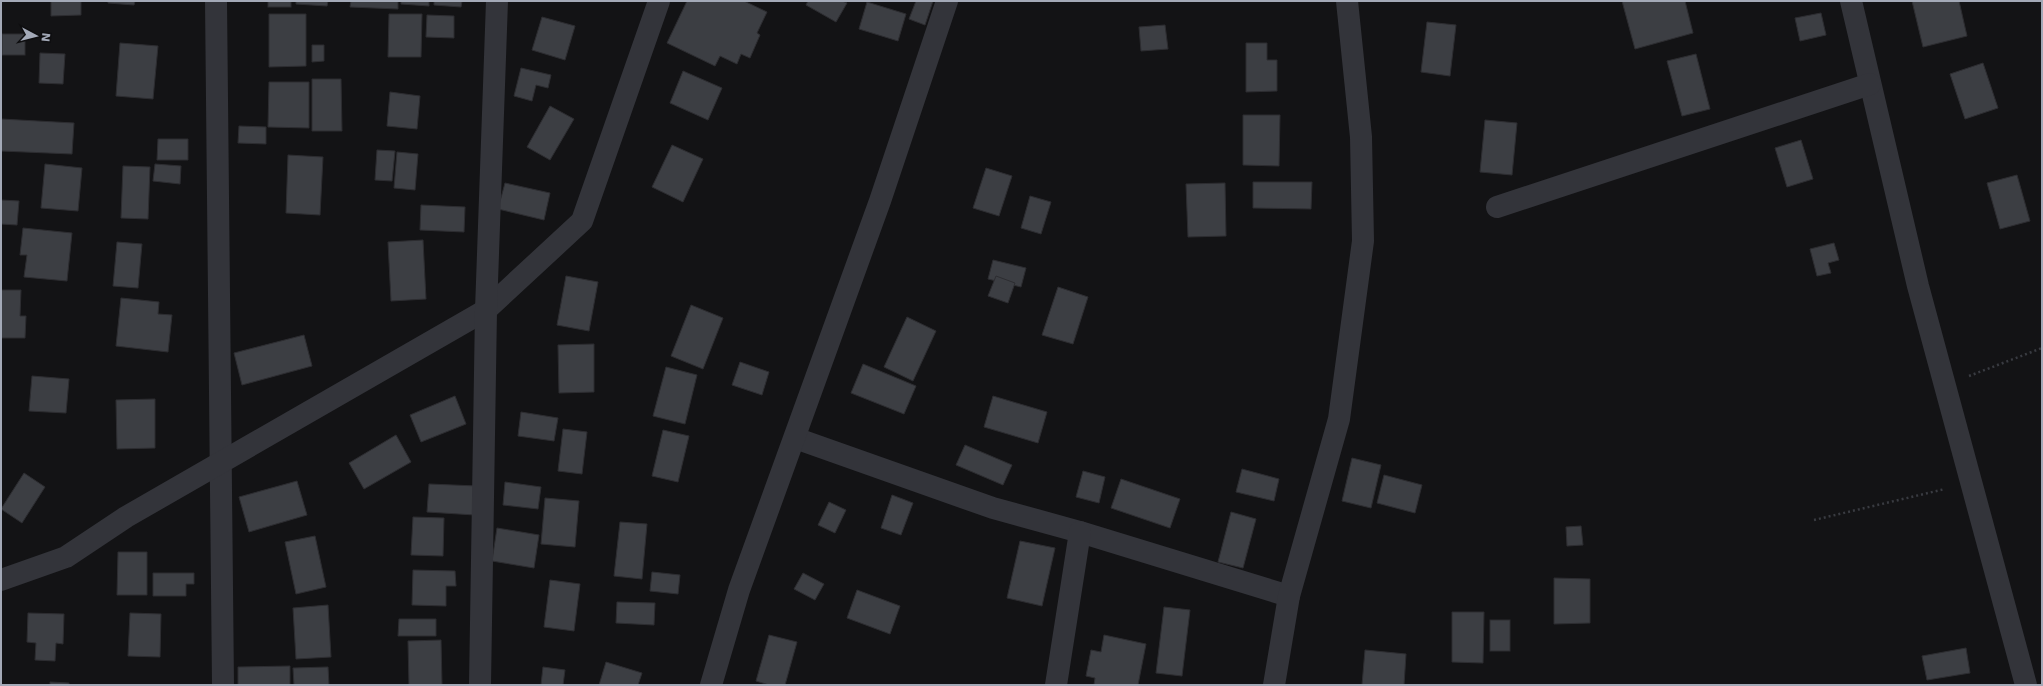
<svg xmlns="http://www.w3.org/2000/svg" width="2043" height="686" font-family="'DejaVu Sans',sans-serif">
	<rect width="100%" height="100%" fill="#131315"/>
	<g fill="#3c3e43" stroke="#2d2d31">
		<polygon points="51,1 81,1 81,15 51,16"/>
		<polygon points="108,1 135,1 134,5 108,3"/>
		<rect x="268" y="1" width="23" height="6"/>
		<polygon points="296,1 328,1 327,6 296,4"/>
		<polygon points="351,1 398,1 398,9 350,7"/>
		<polygon points="401,1 429,1 429,6 401,4"/>
		<polygon points="434,1 462,1 461,7 434,5"/>
		<polygon points="687,1 744,1 767,12 757,33 760,35 750,58 741,54 737,64 720,56 715,66 667,43"/>
		<polygon points="808,1 842,1 847,3 836,22 806,5"/>
		<polygon points="916,1 933,1 925,25 909,19"/>
		<polygon points="1622,1 1685,1 1693,33 1635,49"/>
		<polygon points="1912,1 1959,1 1967,36 1923,47"/>
		<polygon points="867,2 906,14 898,41 859,29"/>
		<polygon points="1821,13 1826,35 1800,41 1795,18"/>
		<polygon points="269,14 306,14 306,66 269,67"/>
		<polygon points="389,14 422,14 421,57 388,57"/>
		<polygon points="427,15 454,16 454,38 426,37"/>
		<polygon points="542,17 575,26 565,60 532,50"/>
		<polygon points="1427,22 1456,25 1450,76 1421,72"/>
		<polygon points="1165,25 1168,49 1141,51 1139,27"/>
		<rect x="2" y="34" width="23" height="21"/>
		<polygon points="120,43 158,46 153,99 116,96"/>
		<polygon points="1246,43 1267,43 1267,60 1277,60 1277,91 1246,92"/>
		<polygon points="312,45 324,45 324,61 312,62"/>
		<polygon points="40,53 65,54 63,84 39,83"/>
		<polygon points="1696,54 1710,109 1682,116 1667,61"/>
		<polygon points="1983,63 1998,108 1965,119 1950,74"/>
		<polygon points="521,68 551,75 548,88 536,85 532,101 514,96"/>
		<polygon points="683,71 722,88 708,120 670,103"/>
		<polygon points="312,79 341,79 342,131 312,131"/>
		<polygon points="269,82 309,82 309,128 268,127"/>
		<polygon points="390,92 420,96 417,129 387,126"/>
		<polygon points="550,106 574,119 550,160 527,147"/>
		<polygon points="1243,115 1280,115 1279,166 1243,165"/>
		<polygon points="1,119 74,123 72,154 1,151"/>
		<polygon points="1485,120 1517,123 1512,175 1480,172"/>
		<polygon points="239,126 266,127 266,144 238,143"/>
		<polygon points="158,139 188,139 188,160 157,160"/>
		<polygon points="1801,140 1813,179 1787,187 1775,148"/>
		<polygon points="672,145 703,159 683,202 652,187"/>
		<polygon points="377,150 395,151 392,181 375,180"/>
		<polygon points="397,152 418,154 415,190 394,188"/>
		<polygon points="288,155 323,157 320,215 286,213"/>
		<polygon points="45,164 82,168 78,211 41,208"/>
		<polygon points="155,164 181,166 180,184 153,181"/>
		<polygon points="123,166 150,167 148,219 121,218"/>
		<polygon points="986,168 1012,176 999,216 973,208"/>
		<polygon points="2017,175 2030,221 2000,229 1987,183"/>
		<polygon points="1253,182 1312,182 1311,209 1253,208"/>
		<polygon points="505,183 550,193 544,220 498,209"/>
		<polygon points="1225,183 1226,236 1188,237 1186,184"/>
		<polygon points="1030,196 1051,202 1041,234 1021,228"/>
		<polygon points="1,200 19,201 17,225 1,224"/>
		<polygon points="421,205 465,207 464,232 420,230"/>
		<polygon points="23,228 72,233 67,281 24,277 27,255 20,255"/>
		<polygon points="423,240 426,299 391,301 388,242"/>
		<polygon points="117,242 142,244 138,288 113,286"/>
		<polygon points="1834,243 1839,260 1828,263 1831,273 1817,276 1810,249"/>
		<polygon points="993,260 1026,268 1021,287 988,279"/>
		<polygon points="566,276 598,282 589,331 557,325"/>
		<polygon points="996,276 1015,283 1008,303 988,296"/>
		<polygon points="1058,287 1088,297 1073,344 1042,335"/>
		<polygon points="1,290 21,290 20,316 26,316 25,338 1,338"/>
		<polygon points="121,298 159,302 158,314 172,315 168,352 116,346"/>
		<polygon points="691,305 723,318 703,369 671,356"/>
		<polygon points="907,317 936,331 913,381 884,367"/>
		<polygon points="304,335 312,366 242,385 234,353"/>
		<polygon points="594,344 594,392 559,393 558,345"/>
		<polygon points="740,362 769,372 762,395 732,385"/>
		<polygon points="863,364 916,386 904,414 851,393"/>
		<polygon points="666,367 697,375 685,424 653,416"/>
		<polygon points="32,376 69,379 66,413 29,411"/>
		<polygon points="455,396 466,424 421,442 410,415"/>
		<polygon points="993,396 1047,412 1038,443 984,427"/>
		<polygon points="155,399 155,448 117,449 116,400"/>
		<polygon points="521,412 558,418 554,441 518,436"/>
		<polygon points="563,429 587,432 582,474 558,471"/>
		<polygon points="663,430 689,436 678,482 652,476"/>
		<polygon points="396,435 411,462 364,489 349,463"/>
		<polygon points="965,445 1012,465 1003,485 956,465"/>
		<polygon points="1352,458 1381,465 1371,508 1342,501"/>
		<polygon points="1242,469 1279,479 1274,501 1236,492"/>
		<polygon points="1083,471 1105,477 1099,503 1076,497"/>
		<polygon points="24,473 45,487 22,523 1,509"/>
		<polygon points="1384,475 1422,485 1415,513 1377,503"/>
		<polygon points="1121,479 1180,499 1170,528 1111,508"/>
		<polygon points="297,481 307,515 249,532 239,497"/>
		<polygon points="505,482 541,487 538,509 503,505"/>
		<polygon points="429,484 477,486 475,515 427,512"/>
		<polygon points="892,495 913,503 901,535 881,528"/>
		<polygon points="545,498 579,501 575,547 541,544"/>
		<polygon points="829,502 846,510 835,533 818,525"/>
		<polygon points="1231,512 1256,519 1243,568 1218,562"/>
		<polygon points="413,517 444,518 443,556 411,555"/>
		<polygon points="620,522 647,524 642,579 614,576"/>
		<polygon points="1581,526 1583,545 1567,546 1566,527"/>
		<polygon points="497,528 539,535 534,568 492,561"/>
		<polygon points="315,536 326,587 296,594 285,542"/>
		<polygon points="1020,541 1055,548 1042,606 1007,598"/>
		<polygon points="118,552 147,552 147,595 117,595"/>
		<polygon points="413,570 455,571 456,586 446,586 446,606 412,605"/>
		<polygon points="652,572 680,575 678,594 650,591"/>
		<polygon points="153,573 194,573 194,584 186,584 186,596 153,596"/>
		<polygon points="803,573 824,584 815,600 794,589"/>
		<polygon points="1554,578 1590,579 1590,623 1554,624"/>
		<polygon points="550,580 580,584 574,631 544,627"/>
		<polygon points="857,590 900,606 890,634 847,618"/>
		<polygon points="617,602 655,603 654,625 616,623"/>
		<polygon points="328,605 331,657 296,659 293,608"/>
		<polygon points="1164,607 1190,610 1182,676 1156,673"/>
		<polygon points="1452,612 1484,612 1483,663 1452,662"/>
		<polygon points="28,613 64,614 63,644 56,643 55,661 35,660 36,643 27,642"/>
		<polygon points="130,613 161,614 160,657 128,656"/>
		<polygon points="399,619 436,619 436,636 398,636"/>
		<rect x="1490" y="620" width="20" height="31"/>
		<polygon points="769,635 797,642 785,685 769,685 756,681"/>
		<polygon points="1104,635 1146,644 1138,685 1094,685 1095,678 1086,676 1091,650 1101,652"/>
		<polygon points="441,640 442,685 409,685 408,641"/>
		<polygon points="1966,648 1970,673 1927,680 1922,656"/>
		<polygon points="1365,650 1406,654 1404,685 1362,685"/>
		<polygon points="606,662 642,673 638,685 599,685"/>
		<polygon points="290,666 290,685 238,685 238,667"/>
		<polygon points="328,667 329,685 294,685 293,668"/>
		<polygon points="543,667 565,670 563,685 541,685"/>
		<polygon points="50,682 69,683 69,685 50,685"/>
	</g>
	<g fill="none" stroke-linecap="round" stroke-linejoin="round">
		<g stroke="#393b41" stroke-width="2.5" stroke-dasharray="2 3" stroke-linecap="butt">
			<polyline points="1969,376 2042,348"/>
			<polyline points="1814,520 1945,489"/>
		</g>
		<g stroke="#33343a" stroke-width="22">
			<polyline points="216,1 223,685"/>
			<polyline points="1851,1 1918,286 2026,685"/>
			<polyline points="1497,207 1870,84"/>
			<polyline points="795,438 993,508 1080,532 1289,596"/>
			<polyline points="1,580 66,557 126,517 486,310 582,221 659,1"/>
			<polyline points="480,685 486,310 497,1"/>
			<polyline points="711,685 739,590 880,201 947,1"/>
			<polyline points="1056,685 1080,532"/>
			<polyline points="1274,685 1289,596 1339,419 1363,241 1361,137 1347,1"/>
		</g>
	</g>
	<rect width="2043" height="686" fill="none" stroke="#a3a9b7" stroke-width="4"/>
	<g transform="translate(36 36) rotate(97)" stroke="#0e0e10" stroke-width="3" paint-order="stroke">
	<path d="M0-3L7 15L0 10L-7 15Z" fill="#a3a9b7"/>
	<text y="-6" font-size="11" font-weight="bold" text-anchor="middle" fill="#a3a9b7">N</text>
	</g>
</svg>
